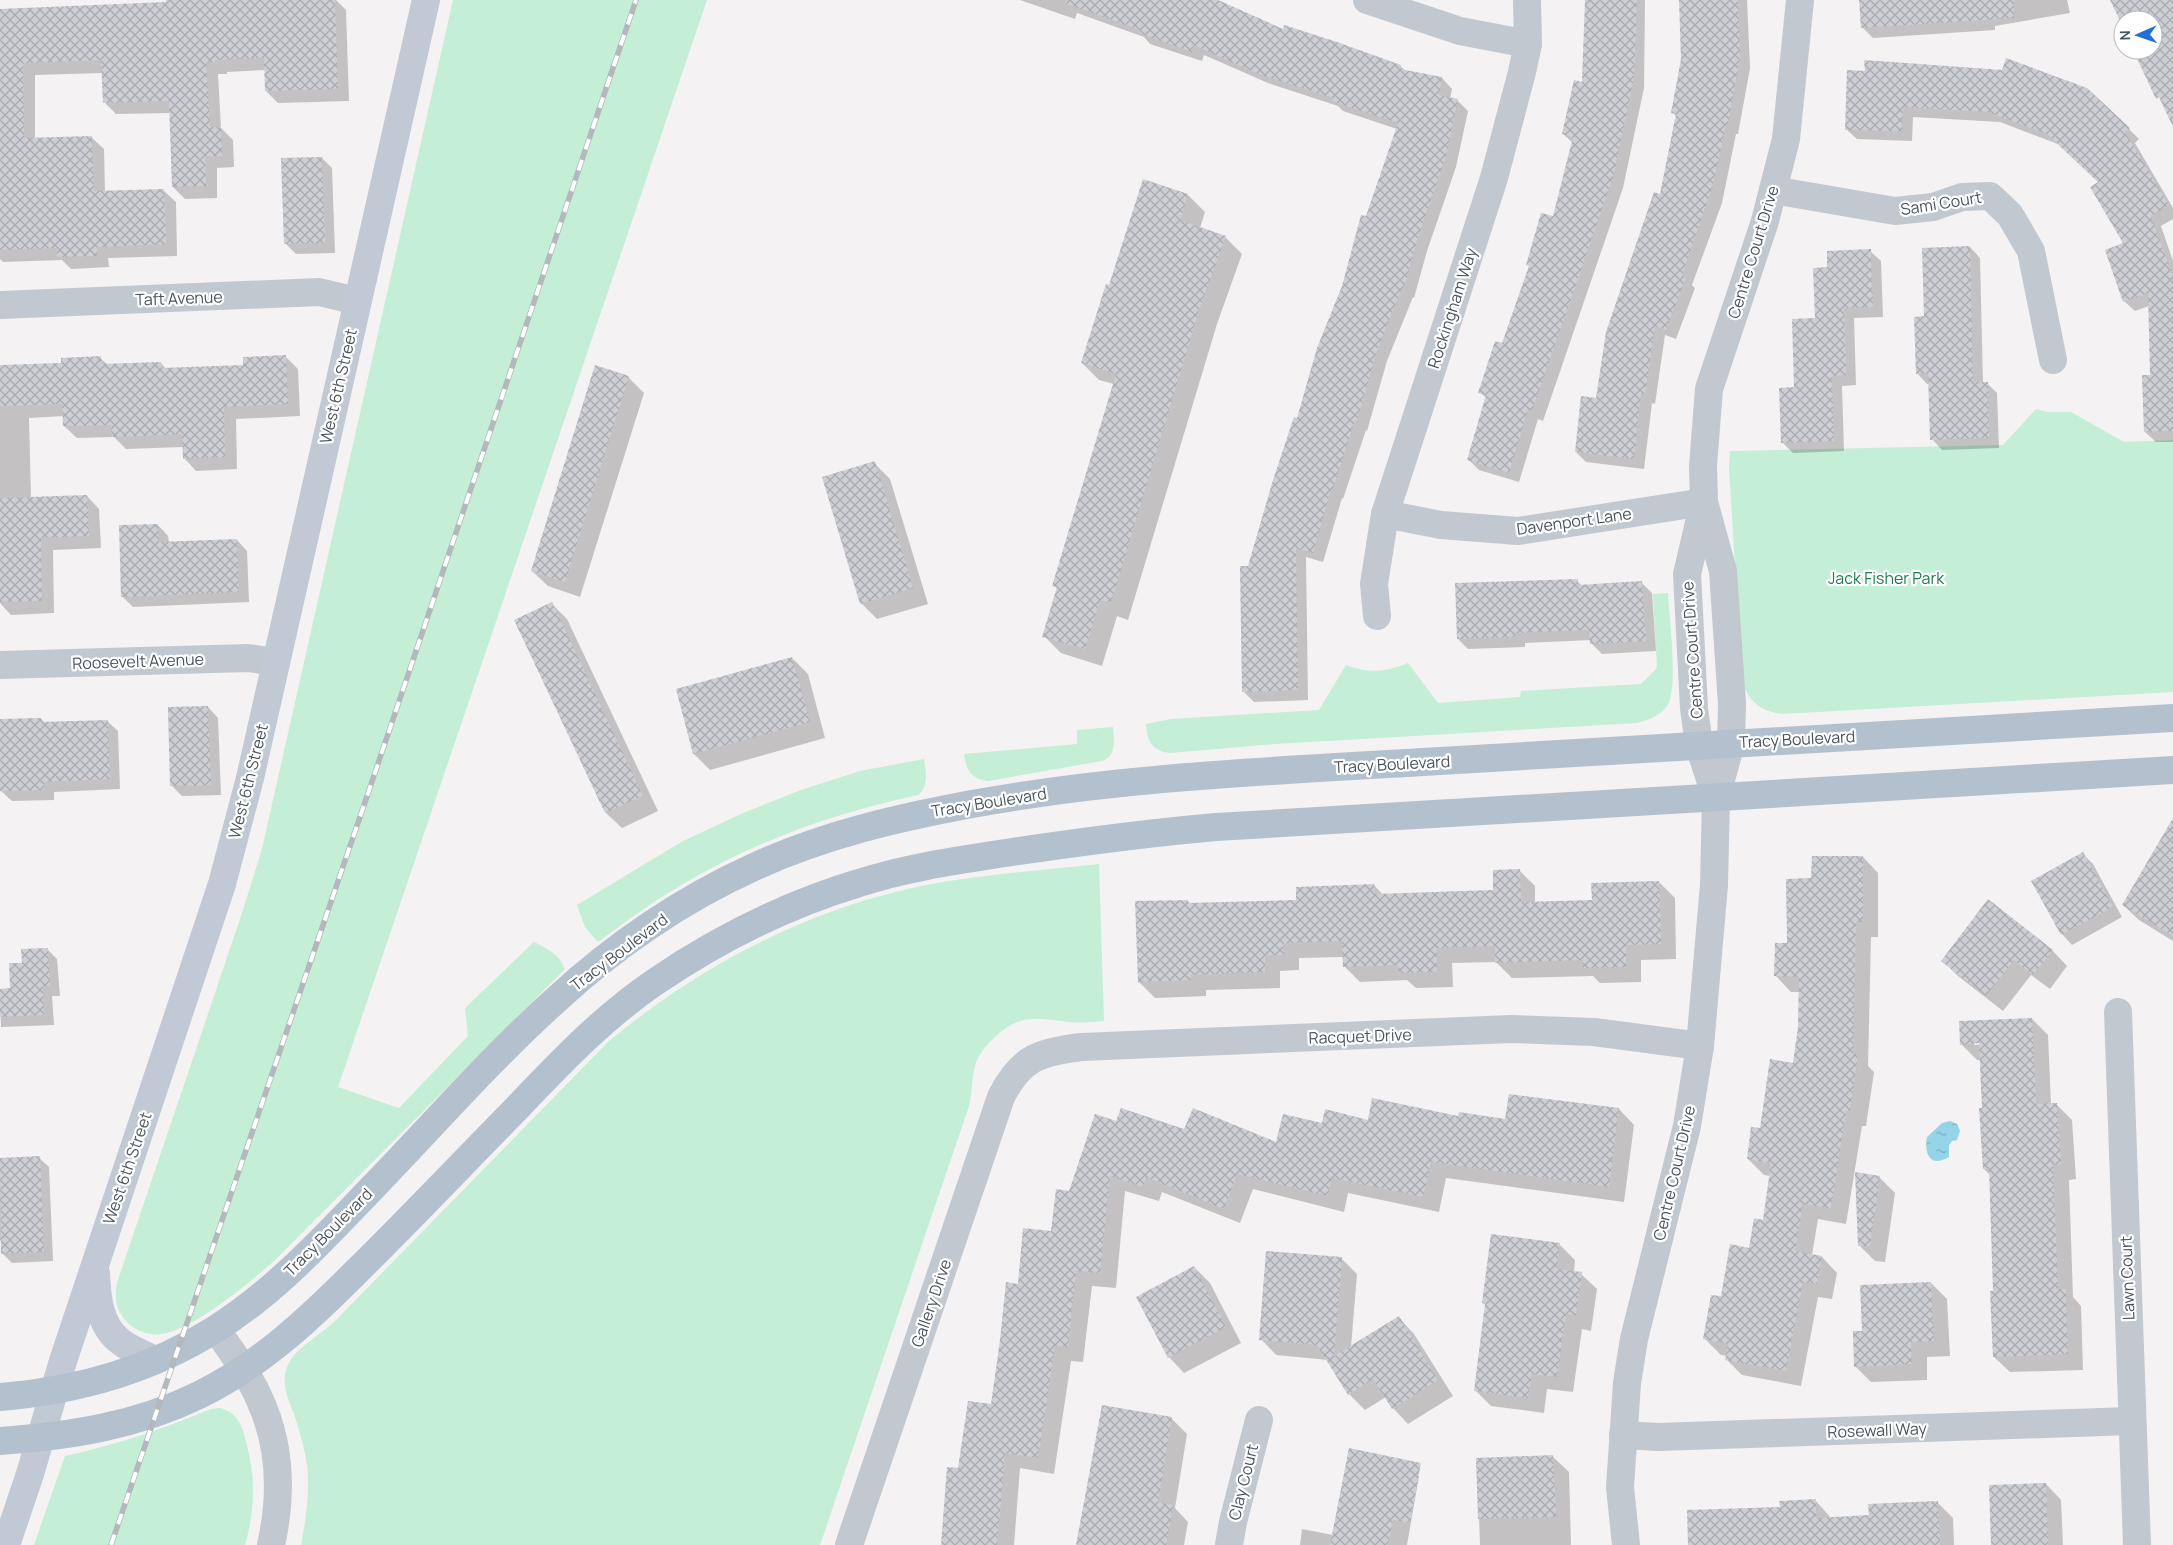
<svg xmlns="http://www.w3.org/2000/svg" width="2173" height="1545" font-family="Manrope,sans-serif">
	<defs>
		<pattern id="water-ripples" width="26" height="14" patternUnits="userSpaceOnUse" patternTransform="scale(1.25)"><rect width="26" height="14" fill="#94d3e8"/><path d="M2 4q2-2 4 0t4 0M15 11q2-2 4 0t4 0" fill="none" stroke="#7baebf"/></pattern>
		<pattern id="building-cross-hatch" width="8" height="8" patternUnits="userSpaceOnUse" patternTransform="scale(1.25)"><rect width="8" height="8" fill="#ccced4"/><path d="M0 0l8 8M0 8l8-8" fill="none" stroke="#a8aaaf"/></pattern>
	</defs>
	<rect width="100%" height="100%" fill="#f4f2f2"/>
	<g fill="#c4eed6">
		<path d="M453,0H707L338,1087L399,1108L468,1036L465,1008L534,942C548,949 559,954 565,969L274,1261C249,1283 194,1329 162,1334C149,1336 136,1331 127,1322C116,1310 114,1299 117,1283L242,913L262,849Z"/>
		<path d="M2036,409L2047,412H2071L2124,442L2173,440V692L1783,714C1762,712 1748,702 1742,680L1729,468L1730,451L2003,445Z"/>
		<path d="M1668,593C1669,616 1679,688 1667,706C1660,716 1648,720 1637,723L1275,744L1170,753C1152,751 1147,741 1146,724L1171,719L1319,710L1346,665C1369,674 1386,672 1408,663L1438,703L1520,697L1521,691L1641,684L1657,668L1653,594Z"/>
		<path d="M1113,727C1114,741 1117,755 1102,761L988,781C971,779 966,770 964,754L1077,744V730Z"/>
		<path d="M924,759C926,772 929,786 918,795C830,814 747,844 670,892C645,907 621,925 598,942L585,927L577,905L683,841L741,814L801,790L860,771Z"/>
		<path d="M1099,864L1104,1021C1093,1022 1081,1023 1069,1022C1037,1018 1019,1013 994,1038C987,1044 981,1052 977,1060C971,1074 973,1091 969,1106L820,1545H301C306,1519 310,1491 307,1465C305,1451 301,1437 297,1423C291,1403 277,1382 290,1361C297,1348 324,1332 336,1320L608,1042C696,969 799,913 912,888C973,875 1037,871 1099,864Z"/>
		<path d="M220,1408C238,1413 242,1425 246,1442C256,1477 255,1510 245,1545H34L65,1456C116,1445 163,1429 211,1409Z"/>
	</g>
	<path fill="url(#water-ripples)" d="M1950,1121L1957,1124L1960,1131L1957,1140L1952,1141L1949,1145V1157C1930,1168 1924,1154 1927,1137L1942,1123Z"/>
	<g fill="#0003" fill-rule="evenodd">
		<polygon points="167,0 336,0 346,10 349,101 278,103 266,91 265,70 227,72 227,74 218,74 221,128 233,140 234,167 217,168 217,198 185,199 173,187 171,113 116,114 104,102 103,73 35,75 35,139 91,137 104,149 105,192 163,190 176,202 177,256 108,258 109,267 71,269 62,260 3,262 0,259 0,10 167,4"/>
		<polygon points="1020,0 1212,0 1284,30 1400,66 1406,71 1442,78 1452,89 1450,99 1457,100 1468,111 1456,167 1427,251 1414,298 1413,297 1387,361 1367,431 1366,430 1343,499 1342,498 1323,562 1306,557 1308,700 1254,702 1243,691 1249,567 1397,129 1343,111 1338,106 1268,83 1204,55 1202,61 1150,44 1144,37 1077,13 1075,19"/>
		<polygon points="1586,0 1645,0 1644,88 1623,188 1543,421 1538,419 1519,482 1479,470 1468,459 1487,399 1480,392 1503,345 1530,267 1528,265 1554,218 1573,143 1563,134 1583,84"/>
		<polygon points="1680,0 1747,0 1750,68 1738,134 1736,134 1722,203 1692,285 1695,288 1676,339 1665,335 1655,404 1652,403 1644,469 1586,462 1576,452 1597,399 1661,195 1677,117 1673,113 1683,60"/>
		<polygon points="1860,0 2067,0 2070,13 1995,26 1995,30 1873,38 1863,28"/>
		<polygon points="1848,72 2129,129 2139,139 2135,143 2173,208 2173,219 2161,226 2173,261 2173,442 2156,442 2145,432 2152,376 2149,306 2135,311 2124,301 2125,244 2100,182 2058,144 2000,122 1913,117 1912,141 1857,139 1846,129"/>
		<polygon points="322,158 332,168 335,253 296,254 286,244"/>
		<polygon points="1144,181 1188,195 1205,212 1200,228 1225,237 1242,254 1217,324 1128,620 1117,616 1102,666 1061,653 1044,636 1058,589 1053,585 1114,384 1099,380 1082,363 1110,287"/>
		<polygon points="1970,247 1980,258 1983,383 1987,383 1997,393 1999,448 1942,450 1932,439 1930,384 1927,384 1917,373 1925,318"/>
		<polygon points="1870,251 1881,261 1883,317 1854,318 1856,385 1842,386 1844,451 1793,453 1783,443 1828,269"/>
		<polygon points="285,356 298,369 300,416 236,419 237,469 196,471 184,458 183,447 126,449 114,437 77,438 64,426 64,416 29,418 31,498 87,496 99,509 101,548 53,550 54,613 11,615 0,603 0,366 62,364 100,358 108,365 161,363 166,369 245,366"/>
		<polygon points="628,377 644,393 580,597 548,586 532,571"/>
		<polygon points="874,463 890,479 928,604 877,619 861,603"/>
		<polygon points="158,525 168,536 169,543 237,540 247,551 249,602 133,607 123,597"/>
		<polygon points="1577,581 1582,586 1642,583 1652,593 1656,651 1602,654 1591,643 1591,640 1525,643 1525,647 1468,649 1458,639"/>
		<polygon points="551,603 567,619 658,811 622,828 606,813 516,620"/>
		<polygon points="792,658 808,674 825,738 710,770 694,754 677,690"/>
		<polygon points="208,707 218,718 221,795 182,796 172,786"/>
		<polygon points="41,719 45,723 107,721 118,731 120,789 54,792 54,800 12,801 1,791 0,721"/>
		<polygon points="2173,846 2173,941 2139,920 2123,905"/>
		<polygon points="2083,854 2093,864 2122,917 2072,945 2062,934"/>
		<polygon points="1863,857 1878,873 1878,937 1871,937 1868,1066 1874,1072 1866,1126 1862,1126 1846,1224 1818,1219 1812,1255 1822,1257 1837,1273 1832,1299 1818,1297 1801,1386 1742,1375 1726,1359 1727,1356 1721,1355 1705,1339 1722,1298 1764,1221 1770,1176 1764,1175 1748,1159 1794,1064 1800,1027 1800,992 1791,992 1776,976 1813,880"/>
		<polygon points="1519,870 1535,886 1535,903 1593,901 1659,882 1675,898 1676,959 1641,960 1641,982 1600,983 1593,976 1512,978 1496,962 1452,963 1453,987 1416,988 1407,980 1360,982 1344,966 1343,957 1299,958 1299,970 1280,971 1280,988 1206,990 1206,996 1155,998 1139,982 1188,901 1191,904 1298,901 1374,885 1383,895 1494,891"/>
		<polygon points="47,949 57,959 60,996 52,996 54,1025 1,1027 0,990 11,990 23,964"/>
		<polygon points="2052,950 2067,966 2050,989 2031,975 2003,1011 1958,976 1943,961"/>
		<path d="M2032,1019L2048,1035L2051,1105L2056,1104L2072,1120L2076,1179L2069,1180L2073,1297L2081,1306L2083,1370L2010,1372L1994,1357V1293L1990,1175L1984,1169L1981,1060H1977L1961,1044ZM1974,1042H1986V1044L1974,1045Z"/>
		<polygon points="1619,1109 1634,1125 1624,1202 1446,1178 1439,1212 1348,1193 1344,1212 1253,1189 1240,1223 1162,1192 1159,1201 1125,1191 1116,1288 1092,1286 1083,1362 1071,1361 1054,1474 1020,1468 1014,1545 942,1545 959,1469 992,1406 1019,1285 1053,1232 1070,1192 1117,1123 1276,1144 1323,1125 1459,1118 1506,1120"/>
		<polygon points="39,1158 49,1167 53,1261 12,1263 2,1253 2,1240 0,1241 0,1159"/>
		<polygon points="1879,1177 1895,1193 1885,1262 1875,1261 1859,1245"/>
		<polygon points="1559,1244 1575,1260 1574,1273 1581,1274 1597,1289 1591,1331 1582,1329 1573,1392 1547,1389 1544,1413 1491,1406 1475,1390 1486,1306 1484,1303"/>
		<polygon points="1341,1258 1357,1274 1351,1347 1399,1318 1414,1334 1453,1396 1408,1424 1393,1408 1386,1397 1365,1410 1349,1394 1328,1360 1276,1355 1261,1339"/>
		<polygon points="1194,1267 1210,1283 1241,1343 1184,1373 1169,1357"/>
		<polygon points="1931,1283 1947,1299 1950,1356 1927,1357 1927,1380 1871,1382 1856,1367 1863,1332"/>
		<polygon points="1171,1418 1187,1434 1175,1508 1188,1522 1184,1545 1078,1545"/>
		<polygon points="1553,1457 1569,1472 1571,1545 1480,1545 1477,1459"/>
		<polygon points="1403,1460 1419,1476 1407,1545 1300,1545 1302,1529 1333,1535"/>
		<polygon points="2046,1484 2061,1500 2063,1545 1992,1545"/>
		<polygon points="1815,1500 1831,1518 1870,1516 1937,1502 1953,1518 1954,1545 1689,1545 1781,1508"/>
	</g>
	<g fill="url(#building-cross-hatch)">
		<polygon points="166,0 335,0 338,89 265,91 264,58 215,60 215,62 206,62 210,127 221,127 222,156 205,156 206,186 172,187 169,101 103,103 101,60 23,63 24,138 92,136 94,191 164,189 166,244 97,247 97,256 57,257 57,248 0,250 0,9 166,2"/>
		<polygon points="1066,0 1218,0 1283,29 1284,25 1337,42 1401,65 1400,69 1442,77 1439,95 1458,99 1446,156 1417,240 1404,288 1402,288 1377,350 1357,421 1355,420 1333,489 1331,489 1313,553 1296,548 1298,690 1242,692 1240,566 1248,566 1273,480 1294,417 1297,418 1317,348 1342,286 1361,215 1366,216 1398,123 1332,101 1333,98 1256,73 1194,45 1192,52 1139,33 1140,30 1065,3"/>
		<polygon points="1585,0 1637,0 1634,77 1613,177 1532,411 1528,409 1509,473 1467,460 1486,395 1478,393 1495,341 1502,343 1529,266 1526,265 1541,213 1553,216 1573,137 1562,134 1574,80 1582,82"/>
		<polygon points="1679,0 1738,0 1740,57 1728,124 1726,124 1711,193 1710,193 1682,275 1686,277 1666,330 1655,326 1645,394 1641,393 1634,459 1575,452 1581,396 1596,398 1606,332 1654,192 1660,194 1676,114 1671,113 1681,59"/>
		<polygon points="1859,0 2014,0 2014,18 1861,28"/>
		<polygon points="2110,0 2173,0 2173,127 2159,97 2156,99 2133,50 2153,50 2153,20 2123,20 2123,27"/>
		<polygon points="2006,58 2087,88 2130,128 2125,132 2169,205 2151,216 2173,277 2173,431 2144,432 2142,375 2150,375 2148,293 2123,302 2105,250 2123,243 2090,187 2098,182 2047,134 1988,112 1903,107 1902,131 1845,130 1847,70 1865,71 1864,60 2002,70"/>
		<polygon points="322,157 325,243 284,244 281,158"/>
		<polygon points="1143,179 1188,194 1180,220 1226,236 1200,307 1111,603 1100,600 1085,649 1042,637 1057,587 1052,586 1116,374 1081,363 1106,284 1109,285"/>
		<polygon points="1970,246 1973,382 1988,382 1989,438 1930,440 1928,373 1916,374 1914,317 1924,316 1922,248"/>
		<polygon points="1871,249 1873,307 1844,308 1846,375 1832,376 1834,441 1781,443 1779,388 1794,387 1792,319 1815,318 1813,268 1827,267 1827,251"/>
		<polygon points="286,355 288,404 224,407 225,457 183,459 182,434 112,437 111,425 63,426 62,404 0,406 0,365 61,363 61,358 101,356 101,364 161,362 162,368 243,365 243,357"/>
		<polygon points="595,365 629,376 565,582 531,571"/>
		<polygon points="875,461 913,588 860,604 822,477"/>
		<polygon points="87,495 89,536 41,538 42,601 0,602 0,498"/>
		<polygon points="158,524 159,542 237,539 239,592 121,597 119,525"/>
		<polygon points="1578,579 1578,585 1642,581 1646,641 1590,644 1589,630 1515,633 1515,637 1457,639 1455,583"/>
		<polygon points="552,602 643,796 605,813 514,620"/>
		<polygon points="792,657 810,722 693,754 676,689"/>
		<polygon points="208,706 211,785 170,786 168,707"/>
		<polygon points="41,718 42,722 108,720 110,779 44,782 44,790 0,791 0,719"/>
		<polygon points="2173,818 2173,936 2122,905"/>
		<polygon points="2083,852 2113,907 2061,935 2031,881"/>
		<polygon points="1812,856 1863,856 1863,922 1856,922 1853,1054 1858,1055 1850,1111 1846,1111 1831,1208 1803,1204 1795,1251 1822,1256 1817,1284 1803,1282 1786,1371 1725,1360 1728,1344 1703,1339 1711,1295 1721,1296 1730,1244 1749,1248 1754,1218 1763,1220 1771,1163 1747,1159 1751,1127 1760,1128 1770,1059 1793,1063 1798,1027 1799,977 1774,976 1775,943 1787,943 1786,879 1811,878"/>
		<polygon points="1520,869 1521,902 1592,900 1591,883 1659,881 1661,944 1626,945 1626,967 1583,968 1583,960 1495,963 1495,946 1437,948 1437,972 1399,973 1398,965 1343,967 1342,941 1283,943 1284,955 1265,955 1265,972 1191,975 1191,980 1138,982 1135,901 1188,900 1188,903 1296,900 1296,887 1374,884 1375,894 1493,890 1493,870"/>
		<polygon points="1988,899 2053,950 2033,975 2014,960 1986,996 1941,961"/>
		<polygon points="48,948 50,986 43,986 44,1015 0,1017 0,989 10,988 9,963 22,963 21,949"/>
		<polygon points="2032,1018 2036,1104 2057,1103 2061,1164 2053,1165 2058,1289 2066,1289 2068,1354 1993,1357 1990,1291 1993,1291 1989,1169 1983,1169 1979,1108 1982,1108 1979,1043 1960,1045 1959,1021"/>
		<polygon points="1509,1094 1619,1108 1609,1187 1431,1162 1423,1197 1332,1178 1328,1196 1237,1174 1224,1209 1146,1177 1143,1187 1110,1176 1100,1273 1076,1271 1068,1347 1055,1346 1038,1458 1005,1453 997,1545 941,1545 947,1467 958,1468 968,1401 991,1404 1000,1340 1006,1282 1018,1284 1023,1228 1051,1231 1056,1189 1069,1191 1095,1114 1116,1121 1121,1108 1184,1129 1193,1108 1276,1142 1283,1114 1322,1123 1325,1109 1368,1120 1372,1098 1458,1116 1459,1112 1505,1119"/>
		<polygon points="40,1156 44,1252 1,1254 0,1158"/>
		<polygon points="1855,1172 1880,1176 1870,1246 1858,1246"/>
		<polygon points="1491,1234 1560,1243 1557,1269 1582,1272 1576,1315 1566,1314 1557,1377 1532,1374 1528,1398 1474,1391 1485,1304 1482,1303"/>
		<polygon points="1266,1251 1342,1257 1334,1356 1399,1316 1438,1380 1392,1409 1373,1379 1348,1395 1317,1345 1259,1340"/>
		<polygon points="1194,1266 1226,1327 1168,1358 1136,1297"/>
		<polygon points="1931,1282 1934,1341 1911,1342 1912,1364 1854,1367 1853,1331 1862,1331 1860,1285"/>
		<polygon points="1102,1405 1172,1417 1158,1502 1173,1505 1166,1545 1076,1545"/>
		<polygon points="1349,1448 1421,1463 1410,1523 1393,1520 1388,1545 1330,1545"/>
		<polygon points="1553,1455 1556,1517 1478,1519 1476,1458"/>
		<polygon points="2046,1483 2048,1545 1991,1545 1989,1485"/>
		<polygon points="1816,1499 1816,1518 1869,1515 1868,1504 1938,1501 1940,1545 1688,1545 1687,1510 1780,1507 1779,1501"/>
	</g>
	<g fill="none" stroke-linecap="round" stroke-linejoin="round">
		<g stroke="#c1c8cf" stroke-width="28">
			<polyline points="1367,0 1460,31 1528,44"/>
			<polyline points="1773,190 1895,211 1933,207 1962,197 1990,196 2010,215 2031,251 2053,360"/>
			<polyline points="0,305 319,292 357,301"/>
			<polyline points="1385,514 1441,525 1518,531 1704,502"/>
			<polyline points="1377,616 1374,584 1385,514 1494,178 1522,72 1528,44 1527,0"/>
			<polyline points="0,665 248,658 275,662"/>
			<polyline points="1716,798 1699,745 1694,708 1687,574 1704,502 1703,466 1709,389 1765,221 1786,139 1800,0"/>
			<polyline points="2118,1012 2137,1545"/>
			<path d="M216,1329C231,1351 248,1373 259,1398C281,1445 282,1496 271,1545"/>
			<polyline points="1623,1435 1658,1437 2132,1421"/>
			<path d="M849,1545L1001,1097C1021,1057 1040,1052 1082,1047L1511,1029L1594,1032L1700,1046"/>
			<polyline points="1229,1545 1233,1522 1259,1420"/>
			<polyline points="1626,1545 1620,1487 1627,1383 1634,1339 1687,1126 1700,1046 1714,885 1716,798 1731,743 1732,704 1723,571 1704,502"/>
		</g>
		<g stroke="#c1c9d4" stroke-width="28">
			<path d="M96,1273C97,1297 99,1326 121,1342C131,1350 145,1355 156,1360"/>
			<polyline points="6,1545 30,1474 63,1361 222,884 250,778 426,0"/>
		</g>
		<g stroke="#b3c0ce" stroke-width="28">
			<path d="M0,1397C75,1391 150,1370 214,1330C275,1292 324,1238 373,1187C434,1124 492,1057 557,999C614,946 683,899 754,867C823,835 897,818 972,804C1120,777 1272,771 1423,762C1673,747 1923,732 2173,718"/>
			<path d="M0,1441C69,1436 136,1426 199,1395C259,1366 308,1320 355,1273C409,1220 461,1165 514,1111C558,1065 602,1018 655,982C718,939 786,905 859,883C908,867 960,860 1012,852C1080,842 1147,833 1216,827L2173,770"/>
		</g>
		<defs>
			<polyline id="rail" points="111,1545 361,814 636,0"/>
		</defs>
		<use href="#rail" stroke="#b4b7bb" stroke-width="5.5"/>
		<use href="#rail" stroke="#fff" stroke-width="4" stroke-dasharray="11" stroke-linecap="butt"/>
	</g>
	<g text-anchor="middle" stroke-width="4.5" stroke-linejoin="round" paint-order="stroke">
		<g font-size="16" fill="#4a545e" stroke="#fff">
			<text transform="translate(1941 203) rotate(-9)" y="6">Sami Court</text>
			<text transform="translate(1753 252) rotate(-73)" y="6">Centre Court Drive</text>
			<text transform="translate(179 298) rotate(-2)" y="6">Taft Avenue</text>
			<text transform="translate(1452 308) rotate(-72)" y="6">Rockingham Way</text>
			<text transform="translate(338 386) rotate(-77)" y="6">West 6th Street</text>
			<text transform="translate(1574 521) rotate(-8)" y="6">Davenport Lane</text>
			<text transform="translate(1692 650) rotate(-94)" y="6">Centre Court Drive</text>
			<text transform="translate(138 661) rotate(-2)" y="6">Roosevelt Avenue</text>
			<text transform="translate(1797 739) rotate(-3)" y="6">Tracy Boulevard</text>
			<text transform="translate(1392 764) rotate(-3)" y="6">Tracy Boulevard</text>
			<text transform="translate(248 781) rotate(-76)" y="6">West 6th Street</text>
			<text transform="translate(989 802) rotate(-9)" y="6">Tracy Boulevard</text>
			<text transform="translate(619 952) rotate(-37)" y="6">Tracy Boulevard</text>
			<text transform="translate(1360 1036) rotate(-2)" y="6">Racquet Drive</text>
			<text transform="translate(127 1168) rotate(-71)" y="6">West 6th Street</text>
			<text transform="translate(1674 1173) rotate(-77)" y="6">Centre Court Drive</text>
			<text transform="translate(328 1232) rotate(-45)" y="6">Tracy Boulevard</text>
			<text transform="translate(2127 1278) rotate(-92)" y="6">Lawn Court</text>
			<text transform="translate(931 1303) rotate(-71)" y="6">Gallery Drive</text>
			<text transform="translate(1877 1430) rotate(-2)" y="6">Rosewall Way</text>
			<text transform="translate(1243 1482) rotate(-76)" y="6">Clay Court</text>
		</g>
		<g font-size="16" fill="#1d7d51" stroke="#fff">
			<text x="1886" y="584">Jack Fisher Park</text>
		</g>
	</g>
	<g transform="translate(2138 35) rotate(268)"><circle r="24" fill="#ffffff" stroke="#b7bbbf"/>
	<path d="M0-4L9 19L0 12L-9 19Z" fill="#256ddb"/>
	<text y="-8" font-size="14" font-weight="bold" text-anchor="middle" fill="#4a545e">N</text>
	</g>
</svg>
